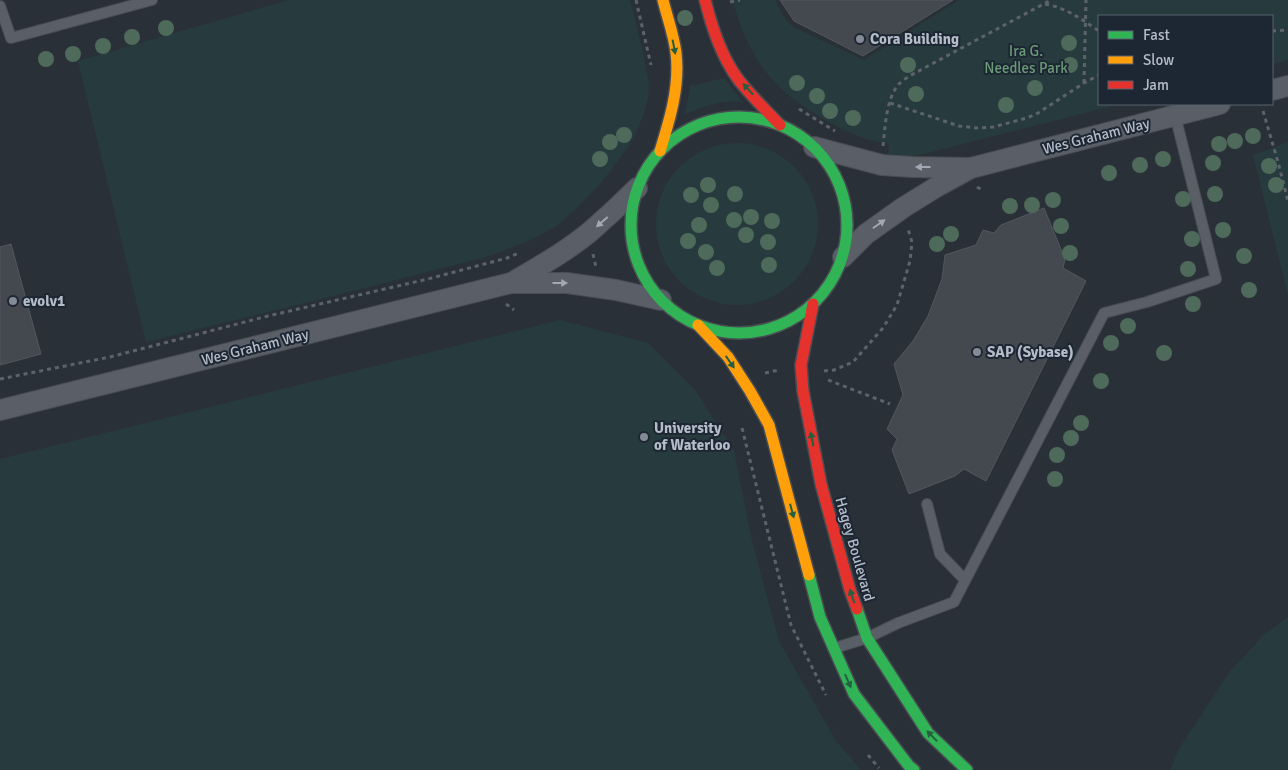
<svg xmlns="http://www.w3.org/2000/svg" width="1288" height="770" font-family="Signika,sans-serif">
	<rect width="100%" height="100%" fill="#2a3038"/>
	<g fill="#273a3e">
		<polygon points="289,0 630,0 643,52 649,85 648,98 643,117 629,146 601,183 577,208 558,225 531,240 486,257 353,291 146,342 78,61"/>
		<path d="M733,0H775L783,16L793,27L864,60L959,0H1288V60L1272,65V16H1099V104H1120L916,156L888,155L889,144C880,142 871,141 863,138C844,131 826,121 809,110C802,105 794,100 787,94C759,71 741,35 733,0Z"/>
		<path d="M724,78L743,102C722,100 704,105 685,115L690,86Z"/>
		<polygon points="1288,142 1288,295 1253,155"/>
		<circle cx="737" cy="224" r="81"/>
		<polygon points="560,320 648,343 695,390 734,451 752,541 779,641 836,741 861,770 0,770 0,459"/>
		<polygon points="1288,617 1288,770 1169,770 1171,769 1178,750 1231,670 1265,634"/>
	</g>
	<g fill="#444950" stroke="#52575f">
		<polygon points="780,0 953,0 863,56 794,21"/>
		<polygon points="1044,208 1065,259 1063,268 1086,281 986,481 964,469 955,476 909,494 892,450 897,439 887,429 903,395 894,364 913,341 928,316 942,279 945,255 976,245 983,230 994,233 1001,225"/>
		<polygon points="11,244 41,354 0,365 0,247"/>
	</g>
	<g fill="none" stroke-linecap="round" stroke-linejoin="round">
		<defs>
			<g id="lane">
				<polyline points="0,6 11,38 152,0"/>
				<polyline points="927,504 940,554 965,580"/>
				<polyline points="835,648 867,638 898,623 954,602 1104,313 1147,302 1216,279 1175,115"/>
			</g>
			<g id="street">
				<polyline points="1272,90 1288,86"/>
				<polyline points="814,147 882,165 912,167 969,168"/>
				<polyline points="843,257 866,234 904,207 938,186 971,168 1220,104"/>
				<path d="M513,282C540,266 567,251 591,231C607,217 622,203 637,188"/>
				<polyline points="0,410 511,283 567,283 616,290 661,300"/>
			</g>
			<g id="fast">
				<circle cx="739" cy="225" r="108"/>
				<polyline points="809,575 820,617 854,694 909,766 914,770"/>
				<polyline points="857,609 867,638 928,733 967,770"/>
			</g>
			<g id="slow">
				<path d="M660,151C670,119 680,86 676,53C674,35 667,17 663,0"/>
				<polyline points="698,325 728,357 750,391 769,425 809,575"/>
			</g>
			<g id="jam">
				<path d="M705,0C712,27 721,56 738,79C750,95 766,110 780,125"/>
				<polyline points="813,304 801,365 803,391 821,484 850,590 857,609"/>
			</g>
		</defs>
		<use href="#lane" stroke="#484c53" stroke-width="12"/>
		<use href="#street" stroke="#484c53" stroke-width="22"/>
		<use href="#fast" stroke="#484c53" stroke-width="14"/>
		<use href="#slow" stroke="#484c53" stroke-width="14"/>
		<use href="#jam" stroke="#484c53" stroke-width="14"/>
		<g stroke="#5d636a" stroke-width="3" stroke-dasharray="4 4" stroke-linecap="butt">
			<polyline points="636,0 651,65"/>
			<polyline points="730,2 740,0"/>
			<path d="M1045,4C1067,8 1081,19 1099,31"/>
			<polyline points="1272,31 1288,30"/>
			<polyline points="1084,83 1086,0"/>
			<polyline points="890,103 959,126 976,128 993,127 1027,118 1038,113 1084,83 1099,75"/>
			<polyline points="799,109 835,131"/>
			<polyline points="1263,111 1278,162 1288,201"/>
			<path d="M883,146C885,129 886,98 899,84C903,80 909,76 915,73L1051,0"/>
			<polyline points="977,187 984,191"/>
			<polyline points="593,254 596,267"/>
			<polyline points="506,304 514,310"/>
			<polyline points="824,371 834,370 853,362 883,328 897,305 910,261 912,242 908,229 906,228"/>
			<polyline points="765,373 779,370"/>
			<polyline points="0,379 110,357 268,316 428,279 507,258 519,253"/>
			<polyline points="828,380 890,404"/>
			<polyline points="742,428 791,625 826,695"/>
			<polyline points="868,755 879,768"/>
		</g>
		<use href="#lane" stroke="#5a5e66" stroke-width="10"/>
		<use href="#street" stroke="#5a5e66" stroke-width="20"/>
		<use href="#fast" stroke="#30b455" stroke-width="11"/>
		<use href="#slow" stroke="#ff9f0a" stroke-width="11"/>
		<use href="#jam" stroke="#e5322d" stroke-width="11"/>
	</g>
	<g fill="#4e6a5a">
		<circle cx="685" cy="18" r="8"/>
		<circle cx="166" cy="28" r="8"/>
		<circle cx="132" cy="37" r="8"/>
		<circle cx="1069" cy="43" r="8"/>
		<circle cx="103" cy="46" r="8"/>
		<circle cx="73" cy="54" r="8"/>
		<circle cx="46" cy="59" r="8"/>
		<circle cx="908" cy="65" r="8"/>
		<circle cx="1070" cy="65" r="8"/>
		<circle cx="797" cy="83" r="8"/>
		<circle cx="1035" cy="88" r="8"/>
		<circle cx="916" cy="94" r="8"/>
		<circle cx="817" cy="96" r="8"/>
		<circle cx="1006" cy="105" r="8"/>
		<circle cx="830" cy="111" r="8"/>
		<circle cx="853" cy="118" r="8"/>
		<circle cx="624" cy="135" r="8"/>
		<circle cx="1253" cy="136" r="8"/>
		<circle cx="1235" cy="141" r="8"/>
		<circle cx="610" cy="142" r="8"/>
		<circle cx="1219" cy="144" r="8"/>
		<circle cx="600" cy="159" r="8"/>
		<circle cx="1163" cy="159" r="8"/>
		<circle cx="1213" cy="163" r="8"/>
		<circle cx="1140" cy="165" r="8"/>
		<circle cx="1269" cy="166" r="8"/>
		<circle cx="1109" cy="173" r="8"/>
		<circle cx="708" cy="185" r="8"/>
		<circle cx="1276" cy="185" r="8"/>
		<circle cx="735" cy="194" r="8"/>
		<circle cx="1215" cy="194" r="8"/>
		<circle cx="691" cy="195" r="8"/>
		<circle cx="1183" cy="199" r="8"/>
		<circle cx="1053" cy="200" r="8"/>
		<circle cx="711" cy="205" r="8"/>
		<circle cx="1032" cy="205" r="8"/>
		<circle cx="1010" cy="206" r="8"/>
		<circle cx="751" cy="217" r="8"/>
		<circle cx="734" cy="220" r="8"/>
		<circle cx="772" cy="221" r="8"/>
		<circle cx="699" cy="225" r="8"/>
		<circle cx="1061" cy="226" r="8"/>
		<circle cx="1223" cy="230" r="8"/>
		<circle cx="951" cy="234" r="8"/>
		<circle cx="746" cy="235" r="8"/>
		<circle cx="1192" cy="239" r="8"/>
		<circle cx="688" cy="241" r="8"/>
		<circle cx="768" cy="242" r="8"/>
		<circle cx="937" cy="244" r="8"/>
		<circle cx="706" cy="252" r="8"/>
		<circle cx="1070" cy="253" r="8"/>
		<circle cx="1244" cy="256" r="8"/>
		<circle cx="769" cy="265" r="8"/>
		<circle cx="717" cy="268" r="8"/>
		<circle cx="1188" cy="269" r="8"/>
		<circle cx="1249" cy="290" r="8"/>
		<circle cx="1193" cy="304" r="8"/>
		<circle cx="1128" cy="326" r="8"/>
		<circle cx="1111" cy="343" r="8"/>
		<circle cx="1164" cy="353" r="8"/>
		<circle cx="1101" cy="381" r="8"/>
		<circle cx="1081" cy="423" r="8"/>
		<circle cx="1071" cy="438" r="8"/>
		<circle cx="1057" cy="455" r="8"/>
		<circle cx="1055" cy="479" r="8"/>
	</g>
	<defs><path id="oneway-solid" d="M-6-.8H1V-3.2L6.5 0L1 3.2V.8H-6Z" transform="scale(1.25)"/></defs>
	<g fill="#255f41">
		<use href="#oneway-solid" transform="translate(674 47) rotate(79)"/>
		<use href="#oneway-solid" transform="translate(748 89) rotate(-132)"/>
		<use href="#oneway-solid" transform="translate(730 362) rotate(55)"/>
		<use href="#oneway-solid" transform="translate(812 439) rotate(-101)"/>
		<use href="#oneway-solid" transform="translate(792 511) rotate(75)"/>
		<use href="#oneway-solid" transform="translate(852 596) rotate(-109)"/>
		<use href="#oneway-solid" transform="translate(848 681) rotate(66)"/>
		<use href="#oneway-solid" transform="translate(932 736) rotate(-134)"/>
	</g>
	<g fill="#a2a9b5">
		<use href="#oneway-solid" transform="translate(923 167) rotate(-180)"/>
		<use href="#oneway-solid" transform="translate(602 222) rotate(139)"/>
		<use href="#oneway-solid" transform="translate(879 224) rotate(-35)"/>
		<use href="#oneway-solid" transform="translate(560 283)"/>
	</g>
	<g fill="#848b96" stroke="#1d2633" stroke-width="2">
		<circle cx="860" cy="39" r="5"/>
		<circle cx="13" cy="301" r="5"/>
		<circle cx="977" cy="352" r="5"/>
		<circle cx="644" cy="437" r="5"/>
	</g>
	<g text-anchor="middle" stroke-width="4" stroke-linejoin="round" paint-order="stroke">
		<g font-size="15" font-weight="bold" fill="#b4bcc9" stroke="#1d2633" text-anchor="start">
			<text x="870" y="44">Cora Building</text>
			<text x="23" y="306">evolv1</text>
			<text x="987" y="357">SAP (Sybase)</text>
			<text x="654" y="433">University<tspan x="654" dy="17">of Waterloo</tspan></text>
		</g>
		<g font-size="15" fill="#6b9a76" stroke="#1d2633">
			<text x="1026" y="56">Ira G.<tspan x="1026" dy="17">Needles Park</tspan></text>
		</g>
		<g font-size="15" fill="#b4bcc9" stroke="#1d2633">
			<text transform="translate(1096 136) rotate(-14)" y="5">Wes Graham Way</text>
			<text transform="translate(255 347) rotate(-14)" y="5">Wes Graham Way</text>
			<text transform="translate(855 549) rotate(74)" y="5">Hagey Boulevard</text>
		</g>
	</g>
	<rect x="1098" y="15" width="175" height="90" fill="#1d2633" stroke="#59626f"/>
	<rect x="1108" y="31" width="25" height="8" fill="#30b455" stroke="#59626f"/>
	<text x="1143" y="40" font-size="15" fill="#b4bcc9">Fast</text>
	<rect x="1108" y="56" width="25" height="8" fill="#ff9f0a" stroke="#59626f"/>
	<text x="1143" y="65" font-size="15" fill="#b4bcc9">Slow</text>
	<rect x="1108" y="81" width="25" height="8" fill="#e5322d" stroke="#59626f"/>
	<text x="1143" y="90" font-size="15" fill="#b4bcc9">Jam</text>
</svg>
